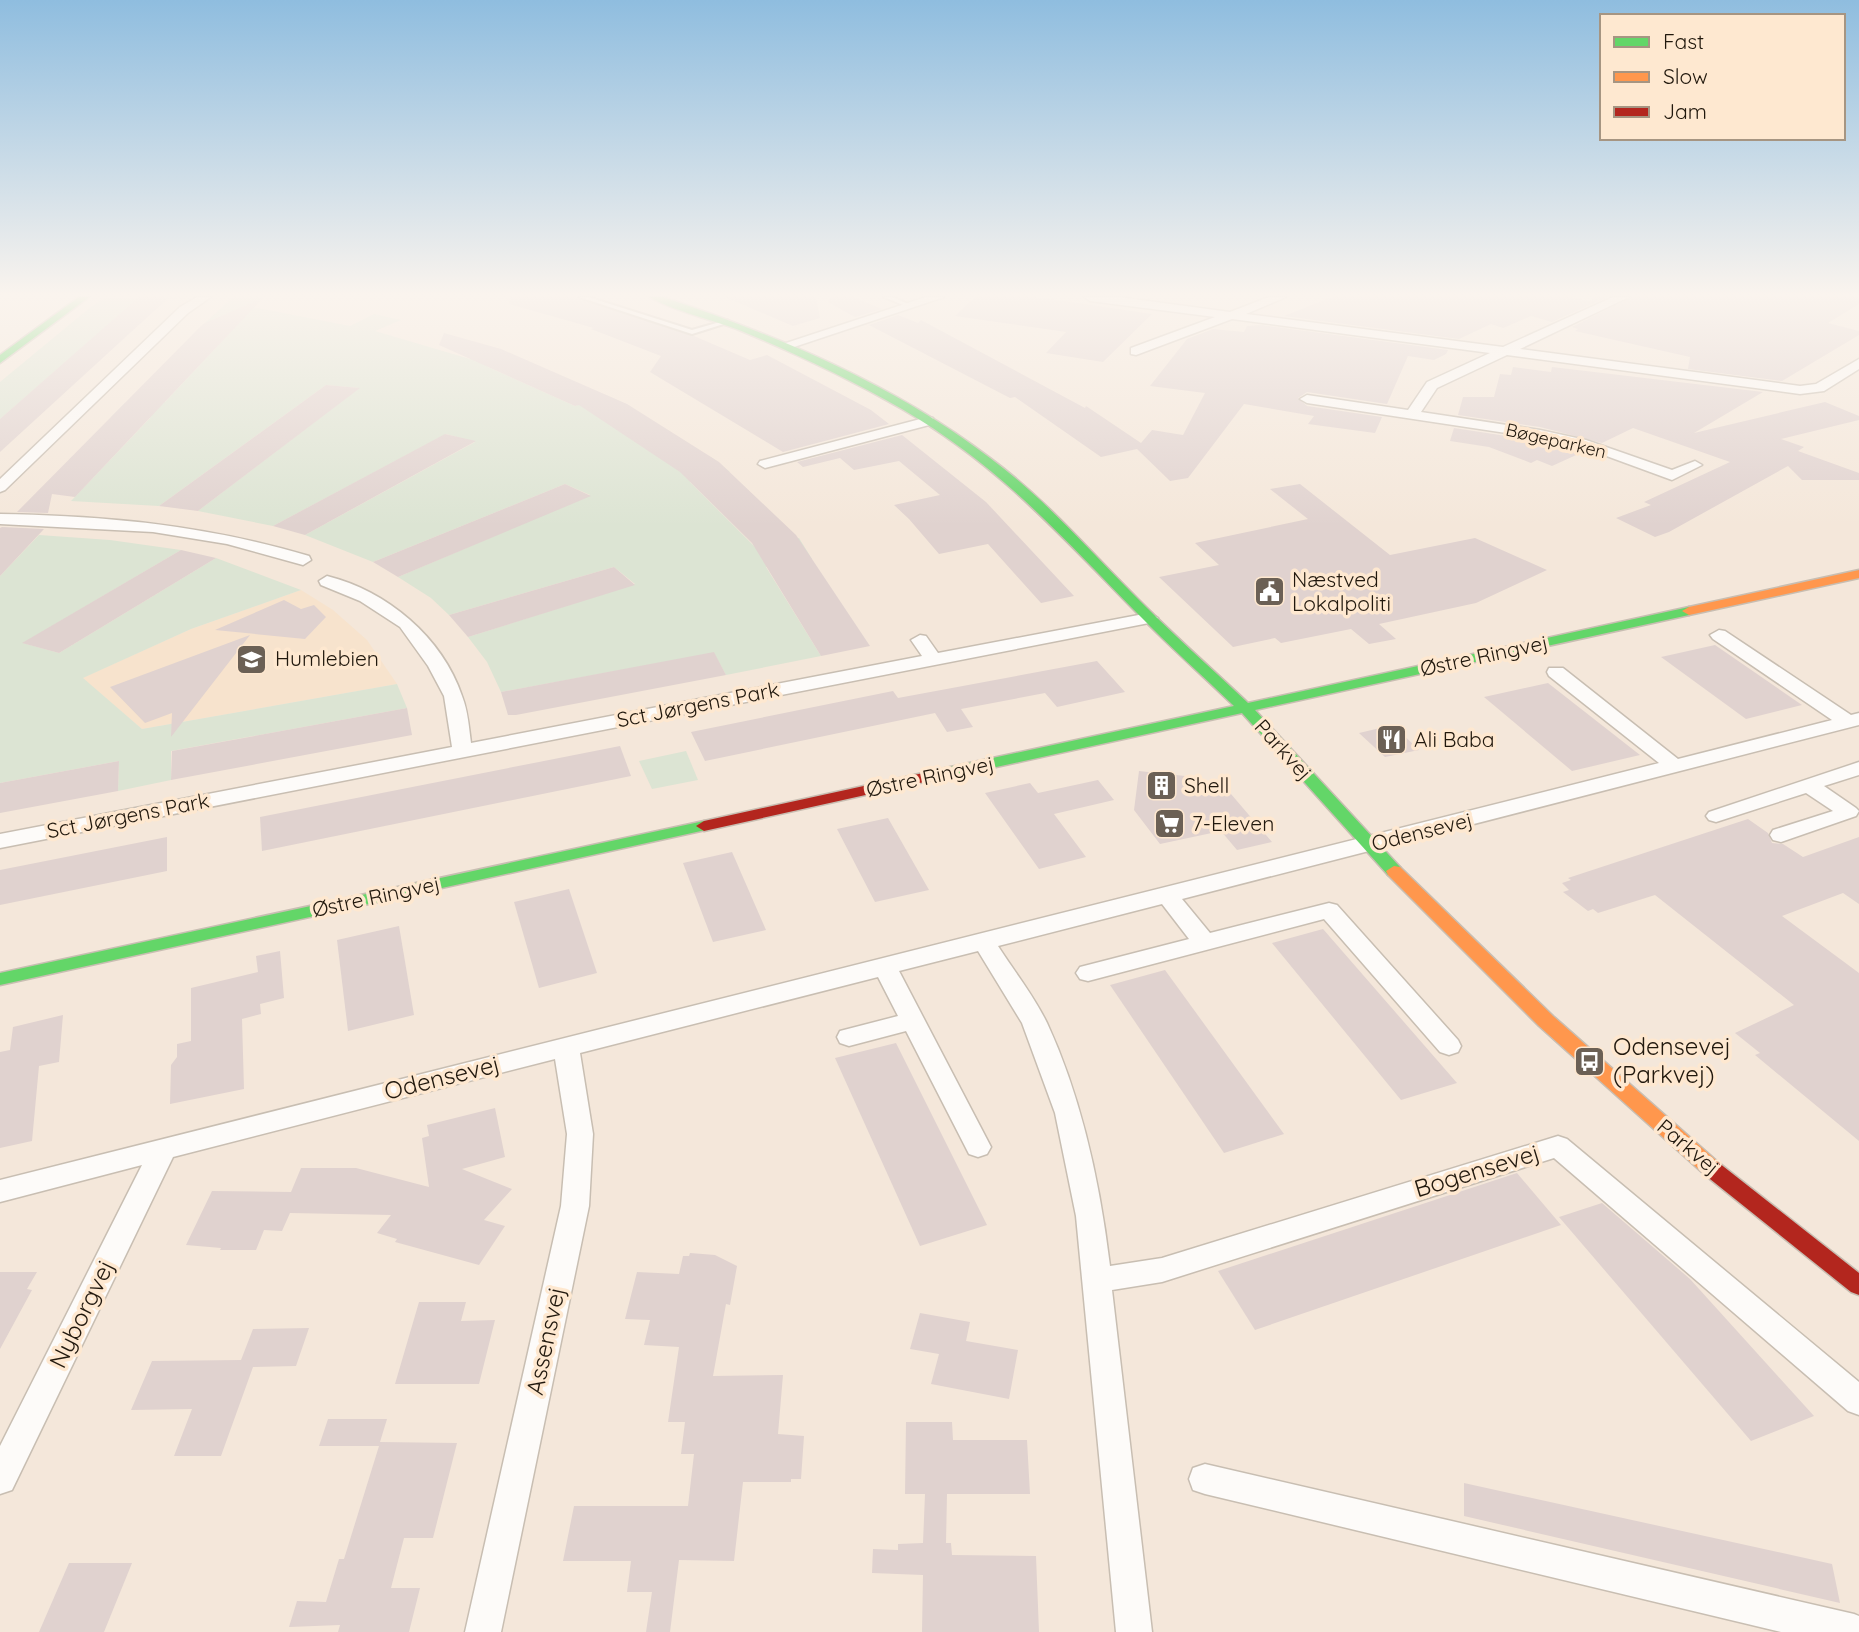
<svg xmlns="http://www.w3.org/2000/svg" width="1859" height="1632" font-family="Quicksand,sans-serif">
	<rect width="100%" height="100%" fill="#f4e7da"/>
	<polygon fill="#f7e3cd" points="301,590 333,610 367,640 397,684 142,729 82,678 191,629"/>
	<g fill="#dce4d3">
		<polygon points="141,297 189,297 168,299 154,311 124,311 0,419 0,382 92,306 105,298 137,299"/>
		<polygon points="233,297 266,297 247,306 350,326 374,314 401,320 375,331 470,359 497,348 488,367 575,406 606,395 630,406 596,415 674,467 711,457 730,472 690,482 757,549 799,538 812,559 766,567 821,656 726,675 714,653 501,692 487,662 468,637 635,584 614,567 449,615 431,598 398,577 590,495 565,484 373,562 305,535 475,442 446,434 273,526 198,511 359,388 326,385 159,506 71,501 150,418 111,417 125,403 165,402 227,336 192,335"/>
		<polygon points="39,535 110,540 181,550 23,643 59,653 216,558 301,590 191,629 83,678 142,729 397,684 407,708 171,751 171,780 118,791 119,761 0,783 0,576"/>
		<polygon points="686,751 698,780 652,789 639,761"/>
	</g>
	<g fill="#e0d2cf">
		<polygon points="139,297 163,297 166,300 0,452 0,419"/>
		<polygon points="510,297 574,297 694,336 750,360 767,355 871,410 889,424 783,452 650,372 661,356 591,329 594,328 509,304"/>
		<polygon points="725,297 816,297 820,318 793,326"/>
		<polygon points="831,297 853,297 882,309 855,317 828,302"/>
		<polygon points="975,297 1037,297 1152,314 1103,362 1046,353 1066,332 955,316"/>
		<polygon points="1332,297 1571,297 1592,302 1592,297 1607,297 1552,322 1531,316 1503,328 1491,324 1459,339 1284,316"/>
		<polygon points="1631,297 1859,297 1859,304 1828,323 1859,331 1859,335 1782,381 1688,369 1690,357 1575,331 1578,329 1572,327"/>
		<polygon points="263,298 75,497 52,494 48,513 17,512 203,324"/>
		<polygon points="898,315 918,323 921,320 1085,408 1086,406 1141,443 1152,430 1183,435 1205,393 1150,386 1187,339 1213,329 1244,332 1247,326 1261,325 1448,350 1446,354 1434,360 1408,356 1387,404 1307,392 1298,398 1307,406 1382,417 1375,433 1308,424 1314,416 1244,404 1188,478 1170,481 1137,449 1101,457 1015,397 1010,398 869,325"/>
		<polygon points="444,333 501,349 627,404 719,462 796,535 870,646 821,656 752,543 680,472 579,405 575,406 439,345"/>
		<polygon points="1513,367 1551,372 1552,367 1763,392 1694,433 1825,402 1859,416 1859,420 1781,439 1804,447 1798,451 1859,473 1859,480 1802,480 1788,466 1669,532 1655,537 1616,518 1651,505 1644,502 1730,462 1633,428 1602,443 1540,427 1458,415 1463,397 1494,397 1500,374 1511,375"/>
		<polygon points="326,385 360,388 198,511 159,506"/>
		<polygon points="1454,428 1540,441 1585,451 1552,466 1537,460 1531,463 1489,447 1450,441"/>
		<polygon points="445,434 476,441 305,535 273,526"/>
		<polygon points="902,435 986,502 1074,596 1041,603 988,544 939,554 909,519 894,505 940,495 899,461 854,470 840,458 803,467 797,462"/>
		<polygon points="565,484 591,496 398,577 373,562"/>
		<polygon points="1300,484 1390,555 1475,538 1547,570 1476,603 1379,624 1396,639 1369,644 1351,629 1281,643 1275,638 1233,647 1159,577 1219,565 1195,543 1308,519 1270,489"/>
		<polygon points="2,527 44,529 0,576 0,528"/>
		<polygon points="181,550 216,558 59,653 22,643"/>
		<polygon points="614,567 635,585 468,637 449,615"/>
		<polygon points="284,600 301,609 314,605 326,617 305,639 215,630"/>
		<polygon points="250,635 171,737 172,713 145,723 110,687"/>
		<polygon points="1715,645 1802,705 1746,719 1661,657"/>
		<polygon points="714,652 726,675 516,715 508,715 501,692"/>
		<polygon points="1097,661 1125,692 1057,707 1045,693 961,709 973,727 947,732 935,713 705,761 691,732 893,691 898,698"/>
		<polygon points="1548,683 1640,755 1572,771 1484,697"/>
		<polygon points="407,708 412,735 171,780 172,751"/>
		<polygon points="1393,725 1419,750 1385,757 1359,733"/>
		<polygon points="620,746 631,776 262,851 260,817"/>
		<polygon points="119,761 118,791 0,813 0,783"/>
		<polygon points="1139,771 1185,776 1184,788 1219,780 1272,842 1237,850 1221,831 1160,844 1134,810"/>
		<polygon points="1098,780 1114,800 1054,814 1086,857 1039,869 985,793 1030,783 1038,793"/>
		<polygon points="888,818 929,890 875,902 837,829"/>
		<polygon points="1748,819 1768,833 1772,843 1783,844 1803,857 1859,837 1859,904 1843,893 1782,916 1859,973 1859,1141 1755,1055 1760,1053 1735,1033 1794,1005 1655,895 1598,913 1593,909 1588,911 1563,892 1569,890 1562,883 1571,880 1568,878"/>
		<polygon points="167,837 167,871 0,905 0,870"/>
		<polygon points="732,852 766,930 713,942 683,863"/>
		<polygon points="569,889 597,973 539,988 514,902"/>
		<polygon points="399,926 414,1015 348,1031 337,940"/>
		<polygon points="1323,929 1457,1083 1401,1100 1272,943"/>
		<polygon points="280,951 284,998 260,1004 261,1014 242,1019 244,1089 170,1104 171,1065 177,1057 177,1044 191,1041 191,988 258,972 256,956"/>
		<polygon points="1165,970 1284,1134 1224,1153 1110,985"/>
		<polygon points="63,1015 59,1062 39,1066 32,1141 0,1148 0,1052 10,1050 13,1027"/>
		<polygon points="896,1043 987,1225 920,1246 835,1058"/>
		<polygon points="495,1108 505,1157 462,1169 512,1189 484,1220 505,1226 479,1265 395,1242 397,1239 377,1233 391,1215 290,1213 282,1231 264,1230 256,1250 220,1250 221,1248 186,1245 212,1191 291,1192 301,1168 356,1168 429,1187 422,1138 429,1136 427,1125"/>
		<polygon points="1517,1173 1561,1225 1255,1330 1218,1271"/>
		<polygon points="1602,1203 1690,1279 1814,1416 1751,1441 1559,1217"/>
		<polygon points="690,1253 715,1255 737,1266 730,1305 726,1304 713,1376 783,1375 778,1434 804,1436 801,1479 791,1479 791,1482 743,1482 734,1561 679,1560 670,1632 646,1632 652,1592 627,1592 631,1561 563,1561 574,1506 688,1506 694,1454 681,1454 685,1422 668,1422 679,1347 644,1345 650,1320 625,1319 637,1272 679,1274 683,1256 689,1256"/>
		<polygon points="0,1272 37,1272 27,1289 32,1290 0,1349"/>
		<polygon points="419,1302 466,1302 461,1321 495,1320 479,1384 395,1384"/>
		<polygon points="920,1313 970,1322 966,1341 1018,1350 1009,1399 931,1384 939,1354 910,1349"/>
		<polygon points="309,1328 296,1366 253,1367 221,1456 174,1456 192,1409 131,1410 152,1361 241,1360 253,1329"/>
		<polygon points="328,1419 387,1419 380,1442 457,1443 433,1538 404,1538 391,1588 420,1588 409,1632 338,1632 340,1625 289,1627 297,1601 326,1602 339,1559 344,1559 379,1446 319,1446"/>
		<polygon points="906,1422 952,1422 953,1440 1027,1440 1030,1494 947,1494 946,1543 951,1543 952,1555 1036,1556 1039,1632 922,1632 923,1575 872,1573 873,1549 898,1550 898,1544 923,1543 925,1494 905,1494"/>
		<polygon points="1464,1483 1832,1564 1840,1603 1464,1516"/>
		<polygon points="69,1563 132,1563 104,1632 39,1632"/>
	</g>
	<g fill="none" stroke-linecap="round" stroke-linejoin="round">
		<defs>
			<g id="lane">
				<polygon points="579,297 588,297 692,330 727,320 730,322 692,334"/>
				<polygon points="884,297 892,297 913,306 908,307"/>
			</g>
			<g id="street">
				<polygon points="197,297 211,297 188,313 5,490 0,492 0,479 180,307"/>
				<polygon points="926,297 944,297 791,348 786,349 780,345"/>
				<polygon points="1084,297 1118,297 1230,312 1269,297 1286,297 1246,314 1503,347 1613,297 1629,297 1520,349 1800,386 1816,384 1859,359 1859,369 1824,391 1800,394 1507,355 1437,388 1421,412 1540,430 1586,440 1672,470 1695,461 1702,465 1672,480 1582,447 1540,438 1307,403 1300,399 1307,395 1408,410 1427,382 1490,353 1232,319 1136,355 1131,354 1131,348 1215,317 1090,301"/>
				<polygon points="928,417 933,418 933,424 765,468 758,464 760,461"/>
				<path d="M0,514C108,516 205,525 309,556L311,560L303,565L227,544L153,532L0,524Z"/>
				<path d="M327,576C387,591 442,637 462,696C468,711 469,728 471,743L922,656L911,640L920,635L926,636L938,653L1149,613L1158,618L1149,623L0,848V834L452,747L444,696L428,666L400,627L360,601L321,585L319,581Z"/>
				<path d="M1719,630L1725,631L1851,715L1859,713V725L1182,899L1210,933L1329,903L1337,905L1458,1040L1461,1046L1458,1052L1449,1055L1440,1052L1324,919L1088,981L1080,979L1076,973L1080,967L1189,939L1162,904L998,946C1014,971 1034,996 1047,1023C1082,1099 1100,1183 1110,1266L1162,1258L1558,1136L1567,1139L1859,1382V1415L1848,1411L1554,1158L1162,1282L1112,1290L1152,1632H1116L1076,1216L1055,1113L1022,1023L978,951L899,971L991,1147L987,1154L978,1157L969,1154L906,1031L849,1046L840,1043L837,1037L840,1031L898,1016L878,977L580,1053L593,1134L589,1206L501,1632H465L561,1206L567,1134L555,1059L173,1157L12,1490L0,1494V1446L142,1165L0,1202V1180L1659,763L1549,676L1547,672L1549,668H1563L1678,759L1832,720L1713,639L1710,635Z"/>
				<polygon points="1859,762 1859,775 1824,786 1856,808 1859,811 1856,816 1781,842 1773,840 1770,835 1773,830 1833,811 1806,793 1716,822 1709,820 1706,816 1709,812"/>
				<polygon points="1205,1464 1854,1614 1859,1616 1859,1632 1781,1632 1205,1494 1193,1490 1189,1479 1193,1468"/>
			</g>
			<g id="fast">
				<polygon points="79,297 89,297 0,363 0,355"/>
				<path d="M650,297H663C778,336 893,384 990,458C1043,497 1086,547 1132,593C1169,631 1209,666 1248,703L1689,607L1696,611L1689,615L1255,710L1400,867L1402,871L1394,876L1388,875L1242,713L946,778L941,776L938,773L941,770L946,768L1234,706C1202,675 1169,646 1138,614C1060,535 1000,466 902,409C850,379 795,353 739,330C716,321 668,309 650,297Z"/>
				<polygon points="704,821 710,823 712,826 710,829 0,985 0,973"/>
			</g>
			<g id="slow">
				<polygon points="1859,570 1859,578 1689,615 1682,611 1689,607"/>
				<polygon points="1394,866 1400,867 1553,1016 1719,1163 1722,1169 1719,1175 1712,1177 1705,1175 1539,1026 1388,875 1386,871"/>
			</g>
			<g id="jam">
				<polygon points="946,768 951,770 954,773 951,776 704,831 696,826 704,821"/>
				<polygon points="1712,1161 1719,1163 1859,1273 1859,1295 1851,1292 1705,1175 1702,1169 1705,1163"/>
			</g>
		</defs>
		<use href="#lane" stroke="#c8beb2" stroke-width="4"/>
		<use href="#street" stroke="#c8beb2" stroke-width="3"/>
		<use href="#fast" stroke="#c8beb2" stroke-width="3"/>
		<use href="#slow" stroke="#c8beb2" stroke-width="3"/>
		<use href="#jam" stroke="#c8beb2" stroke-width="3"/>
		<use href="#lane" fill="#fdfbf9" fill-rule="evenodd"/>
		<use href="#street" fill="#fdfbf9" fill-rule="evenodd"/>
		<use href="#fast" fill="#63d668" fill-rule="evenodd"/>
		<use href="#slow" fill="#ff974d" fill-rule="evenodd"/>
		<use href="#jam" fill="#b3261e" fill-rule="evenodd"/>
	</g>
	<linearGradient id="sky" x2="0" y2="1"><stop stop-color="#8fbddf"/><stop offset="0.56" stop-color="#faf4ee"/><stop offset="1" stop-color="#faf4ee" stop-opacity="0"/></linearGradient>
	<rect width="1859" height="526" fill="url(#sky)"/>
	<defs>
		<symbol id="civic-square" viewBox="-11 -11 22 22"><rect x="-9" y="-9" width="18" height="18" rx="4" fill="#6b6055" stroke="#fee8d0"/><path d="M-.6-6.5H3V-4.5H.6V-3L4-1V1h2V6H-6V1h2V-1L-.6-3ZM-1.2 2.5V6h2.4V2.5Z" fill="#fff"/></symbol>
		<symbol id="school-square" viewBox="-11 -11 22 22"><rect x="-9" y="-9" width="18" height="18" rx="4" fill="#6b6055" stroke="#fee8d0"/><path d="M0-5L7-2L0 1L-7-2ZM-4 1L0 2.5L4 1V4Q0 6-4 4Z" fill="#fff"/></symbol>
		<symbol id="restaurant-square" viewBox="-11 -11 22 22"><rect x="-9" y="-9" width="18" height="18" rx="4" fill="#6b6055" stroke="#fee8d0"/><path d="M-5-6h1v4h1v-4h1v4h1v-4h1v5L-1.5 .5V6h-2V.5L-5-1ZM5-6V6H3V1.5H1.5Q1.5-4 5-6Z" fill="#fff"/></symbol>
		<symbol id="building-square" viewBox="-11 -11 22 22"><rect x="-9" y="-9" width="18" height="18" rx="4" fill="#6b6055" stroke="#fee8d0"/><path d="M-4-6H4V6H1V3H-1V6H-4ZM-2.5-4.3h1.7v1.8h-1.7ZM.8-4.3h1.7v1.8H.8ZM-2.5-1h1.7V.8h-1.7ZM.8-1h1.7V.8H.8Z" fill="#fff"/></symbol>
		<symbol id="supermarket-square" viewBox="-11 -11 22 22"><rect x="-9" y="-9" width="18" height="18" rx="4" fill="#6b6055" stroke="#fee8d0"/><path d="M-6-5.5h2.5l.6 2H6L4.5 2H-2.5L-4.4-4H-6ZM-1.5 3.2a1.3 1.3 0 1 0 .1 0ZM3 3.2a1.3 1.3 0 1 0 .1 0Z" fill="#fff"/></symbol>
		<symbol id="bus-square" viewBox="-11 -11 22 22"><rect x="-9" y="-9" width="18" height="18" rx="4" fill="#6b6055" stroke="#fee8d0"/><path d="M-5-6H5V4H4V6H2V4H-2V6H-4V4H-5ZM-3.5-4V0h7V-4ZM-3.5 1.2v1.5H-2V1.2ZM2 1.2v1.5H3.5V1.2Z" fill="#fff"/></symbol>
	</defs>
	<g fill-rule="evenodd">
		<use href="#civic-square" x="1252" y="574" width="35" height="35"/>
		<use href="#school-square" x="234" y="642" width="35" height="35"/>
		<use href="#restaurant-square" x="1374" y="722" width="35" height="35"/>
		<use href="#building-square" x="1144" y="768" width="35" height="35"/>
		<use href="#supermarket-square" x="1152" y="806" width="35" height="35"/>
		<use href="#bus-square" x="1572" y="1044" width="35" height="35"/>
	</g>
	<g text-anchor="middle" stroke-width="7" stroke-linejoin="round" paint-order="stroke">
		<g font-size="18" fill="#21180d" stroke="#fee8d0">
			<text transform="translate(1556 441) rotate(13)" y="6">Bøgeparken</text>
		</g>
		<g font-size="21" fill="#21180d" stroke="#fee8d0" text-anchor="start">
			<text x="1292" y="587">Næstved<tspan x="1292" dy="24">Lokalpoliti</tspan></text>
			<text x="275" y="666">Humlebien</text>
			<text x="1414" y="747">Ali Baba</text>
			<text x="1184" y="793">Shell</text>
			<text x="1192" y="831">7-Eleven</text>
		</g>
		<g font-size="21" fill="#21180d" stroke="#fee8d0">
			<text transform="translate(1484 656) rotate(-12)" y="7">Østre Ringvej</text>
			<text transform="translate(698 705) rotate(-11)" y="7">Sct Jørgens Park</text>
			<text transform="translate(1283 750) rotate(48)" y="7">Parkvej</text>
			<text transform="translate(930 777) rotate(-12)" y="7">Østre Ringvej</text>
			<text transform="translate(128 816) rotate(-11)" y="7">Sct Jørgens Park</text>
			<text transform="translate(1422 832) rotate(-14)" y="7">Odensevej</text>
			<text transform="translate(376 897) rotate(-12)" y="7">Østre Ringvej</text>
			<text transform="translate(1688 1147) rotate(40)" y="7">Parkvej</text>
		</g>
		<g font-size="24" fill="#21180d" stroke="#fee8d0" text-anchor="start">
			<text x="1613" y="1055">Odensevej<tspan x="1613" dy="28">(Parkvej)</tspan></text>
		</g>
		<g font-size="24" fill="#21180d" stroke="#fee8d0">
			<text transform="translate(442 1078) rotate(-14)" y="8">Odensevej</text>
			<text transform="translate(1477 1171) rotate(-17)" y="8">Bogensevej</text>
			<text transform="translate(82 1314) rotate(-64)" y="8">Nyborgvej</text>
			<text transform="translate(546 1341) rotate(-78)" y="8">Assensvej</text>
		</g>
	</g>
	<rect x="1600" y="14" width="245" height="126" fill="#fee8d0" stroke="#a69582" stroke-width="2"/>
	<rect x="1614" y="37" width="35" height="10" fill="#63d668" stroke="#a69582" stroke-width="2"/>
	<text x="1663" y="49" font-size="21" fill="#21180d">Fast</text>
	<rect x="1614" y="72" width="35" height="10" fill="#ff974d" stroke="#a69582" stroke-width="2"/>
	<text x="1663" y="84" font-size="21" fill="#21180d">Slow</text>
	<rect x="1614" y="107" width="35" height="10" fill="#b3261e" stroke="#a69582" stroke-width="2"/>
	<text x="1663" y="119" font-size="21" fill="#21180d">Jam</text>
</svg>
